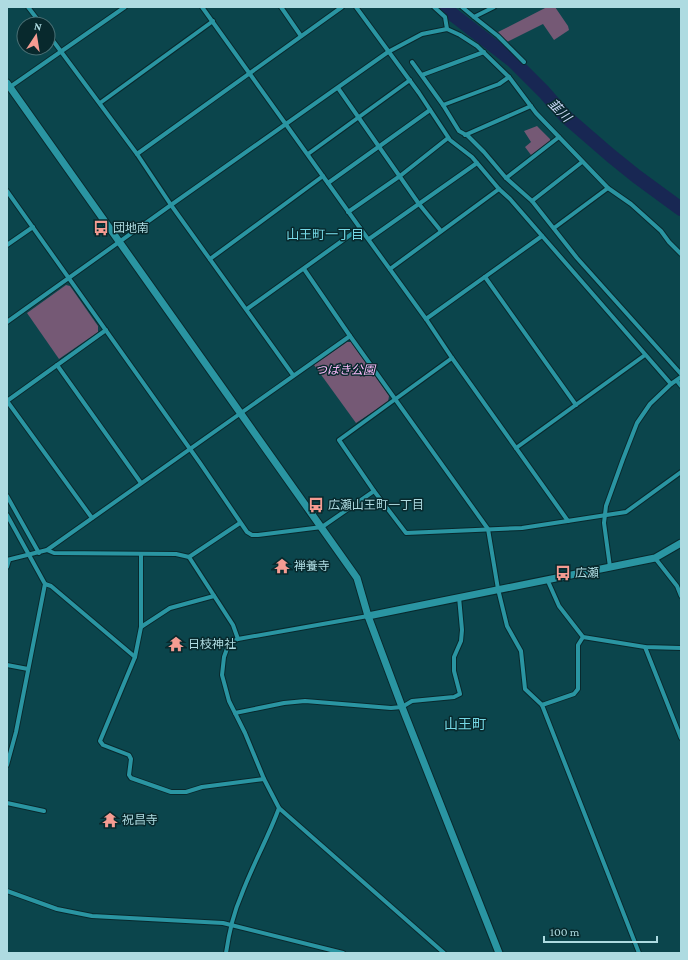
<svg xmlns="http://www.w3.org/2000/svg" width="688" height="960" font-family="'Crimson Pro','Noto Sans JP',serif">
	<rect width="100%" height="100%" fill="#0b454c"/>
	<g fill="#755975">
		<polygon points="547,7 555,7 568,26 569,30 554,40 543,24 507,42 498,32"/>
		<polygon points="537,126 550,139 550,142 531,155 525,147 531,142 524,131"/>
		<polygon points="66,285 70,286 98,326 98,332 59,359 27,313"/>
		<polygon points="347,342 351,342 389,396 388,402 356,423 314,365"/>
	</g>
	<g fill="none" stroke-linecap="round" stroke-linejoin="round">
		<polyline stroke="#182753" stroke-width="14" points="443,7 513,61 544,92 565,116 610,155 636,176 681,209"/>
		<defs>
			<g id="minor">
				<polyline points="28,7 41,24"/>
				<polyline points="202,7 360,228 426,319 452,358 568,521"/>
				<polyline points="281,7 301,36"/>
				<polyline points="356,7 419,93 450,140 472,157 499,189 510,199 671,384"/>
				<polyline points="434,7 445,17 447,29"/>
				<polyline points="462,7 474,17 494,7"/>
				<polyline points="474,17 498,36 524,62"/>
				<polyline points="48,34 137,154 171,205 293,375"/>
				<polyline points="412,62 443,105 459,131 468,136 484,152 506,178 532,201 577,258 681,374"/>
				<polyline points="422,75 484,52"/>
				<polyline points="10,87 125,7"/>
				<polyline points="338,88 419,204 441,231"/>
				<polyline points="100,103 213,21"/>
				<polyline points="443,105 499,84 509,77"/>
				<polyline points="465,135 531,106"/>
				<polyline points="137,154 342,7"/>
				<polyline points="308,154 410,80"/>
				<polyline points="506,178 559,137"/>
				<polyline points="328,183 430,110"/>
				<polyline points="7,191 200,463 247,532 252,535 258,535 322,527 374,491"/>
				<polyline points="532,201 582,162"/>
				<polyline points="348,212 400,176 448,138"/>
				<polyline points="554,228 608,188"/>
				<polyline points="369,239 477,163"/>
				<polyline points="7,245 33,227"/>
				<polyline points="210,259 323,176"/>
				<polyline points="304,269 350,336 488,529 498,589 507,626 521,651 525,689 542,705 639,953"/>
				<polyline points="390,269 499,189"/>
				<polyline points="485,277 576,405"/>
				<polyline points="247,309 360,228"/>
				<polyline points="426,319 542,236"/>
				<polyline points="7,322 171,205 388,52 422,34 447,29 460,35 477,46 509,77 536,113 608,188 631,204 661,231 669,242 681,254"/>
				<polyline points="452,358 339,440 374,491 406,533 522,528 626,512 681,472"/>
				<polyline points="57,365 141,483"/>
				<polyline points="677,381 681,386"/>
				<polyline points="7,401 92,518"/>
				<polyline points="7,401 106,330"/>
				<polyline points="516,448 645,355"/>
				<polyline points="7,496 39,553"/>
				<polyline points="7,515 45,584 16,732 7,765"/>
				<polyline points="47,550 54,553 176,554 189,557 240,523"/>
				<polyline points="141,554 141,627 135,657 100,741 103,745 129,755 131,759 129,775 131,778 171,792 186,792 202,787 264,779"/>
				<polyline points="189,557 233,625 238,639"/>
				<polyline points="655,558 677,586 681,596"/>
				<polyline points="7,560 47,550 350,336"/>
				<polyline points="7,567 9,560"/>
				<polyline points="610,567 604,523 606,506 623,459 637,423 650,404 671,384 681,377"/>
				<polyline points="547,579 559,606 583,637 645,647 681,648"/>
				<polyline points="45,584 51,586 135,657"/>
				<polyline points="141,627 170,608 214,596"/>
				<polyline points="645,647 681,738"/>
				<polyline points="7,665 28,669"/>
				<polyline points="542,705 574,694 578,689 578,645 583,637"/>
				<polyline points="235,713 284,703 305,701 391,708 402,707 412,701 454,697 460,694 454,671 454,657 461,641 462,630 459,597"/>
				<polyline points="7,803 44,811"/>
				<polyline points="279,808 444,953"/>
				<polyline points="7,891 57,909 92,916 223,923 343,953"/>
				<path d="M226,953C229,933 233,914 241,896C252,866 268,838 279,808L264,779L245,733L229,701L222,675L224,657L229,643L238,639L368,616"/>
			</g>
			<g id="tertiary">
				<polyline points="7,83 357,578 368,616 402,707 499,953"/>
				<polyline points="368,616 655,558 681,543"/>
			</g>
		</defs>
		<use href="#minor" stroke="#08292d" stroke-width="6"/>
		<use href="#tertiary" stroke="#08292d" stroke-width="9"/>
		<use href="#minor" stroke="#2a95a2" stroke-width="4"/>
		<use href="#tertiary" stroke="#2a95a2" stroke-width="7"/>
	</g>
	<defs>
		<symbol id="bus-bare" viewBox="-9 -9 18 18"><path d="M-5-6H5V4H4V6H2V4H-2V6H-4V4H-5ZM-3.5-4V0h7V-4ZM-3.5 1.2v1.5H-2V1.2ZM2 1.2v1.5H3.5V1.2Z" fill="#f59c92" stroke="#08292d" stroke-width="2.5" paint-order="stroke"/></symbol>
		<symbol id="temple-bare" viewBox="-9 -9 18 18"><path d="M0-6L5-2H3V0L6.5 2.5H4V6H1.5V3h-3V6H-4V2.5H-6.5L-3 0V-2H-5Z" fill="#f59c92" stroke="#08292d" stroke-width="2.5" paint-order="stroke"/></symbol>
	</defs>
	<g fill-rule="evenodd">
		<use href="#bus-bare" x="90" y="217" width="22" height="22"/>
		<use href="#bus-bare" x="305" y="494" width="22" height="22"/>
		<use href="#temple-bare" x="271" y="555" width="22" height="22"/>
		<use href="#bus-bare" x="552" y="562" width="22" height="22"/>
		<use href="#temple-bare" x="165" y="633" width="22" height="22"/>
		<use href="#temple-bare" x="99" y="809" width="22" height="22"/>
	</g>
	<g text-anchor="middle" stroke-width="3" stroke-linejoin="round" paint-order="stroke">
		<g font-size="12" fill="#aedbe1" stroke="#08292d" text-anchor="start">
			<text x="113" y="232">団地南</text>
			<text x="328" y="509">広瀬山王町一丁目</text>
			<text x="294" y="570">禅養寺</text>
			<text x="575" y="577">広瀬</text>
			<text x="188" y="648">日枝神社</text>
			<text x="122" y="824">祝昌寺</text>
		</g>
		<g font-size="12" font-style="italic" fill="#febcfd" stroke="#08292d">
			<text x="345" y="374">つばき公園</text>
		</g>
		<g font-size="13" font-style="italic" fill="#c9d6f5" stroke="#08292d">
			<text transform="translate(560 110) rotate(45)" y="5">韮川</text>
		</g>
		<g font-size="13" fill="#75d8e5" stroke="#08292d">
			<text x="325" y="239">山王町一丁目</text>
		</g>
		<g font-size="14" fill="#75d8e5" stroke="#08292d">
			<text x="465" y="729">山王町</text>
		</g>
	</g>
	<rect width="688" height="960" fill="none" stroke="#aedbe1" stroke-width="16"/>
	<g transform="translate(36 36) rotate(12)"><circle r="19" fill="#08292d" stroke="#4a7075"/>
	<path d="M0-3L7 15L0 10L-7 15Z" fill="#f59c92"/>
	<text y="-6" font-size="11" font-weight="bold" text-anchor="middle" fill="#aedbe1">N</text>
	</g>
	<path d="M544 936v6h113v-6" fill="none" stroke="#aedbe1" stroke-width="2"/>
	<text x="550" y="936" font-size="12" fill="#aedbe1" stroke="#08292d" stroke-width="3" paint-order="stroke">100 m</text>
</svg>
